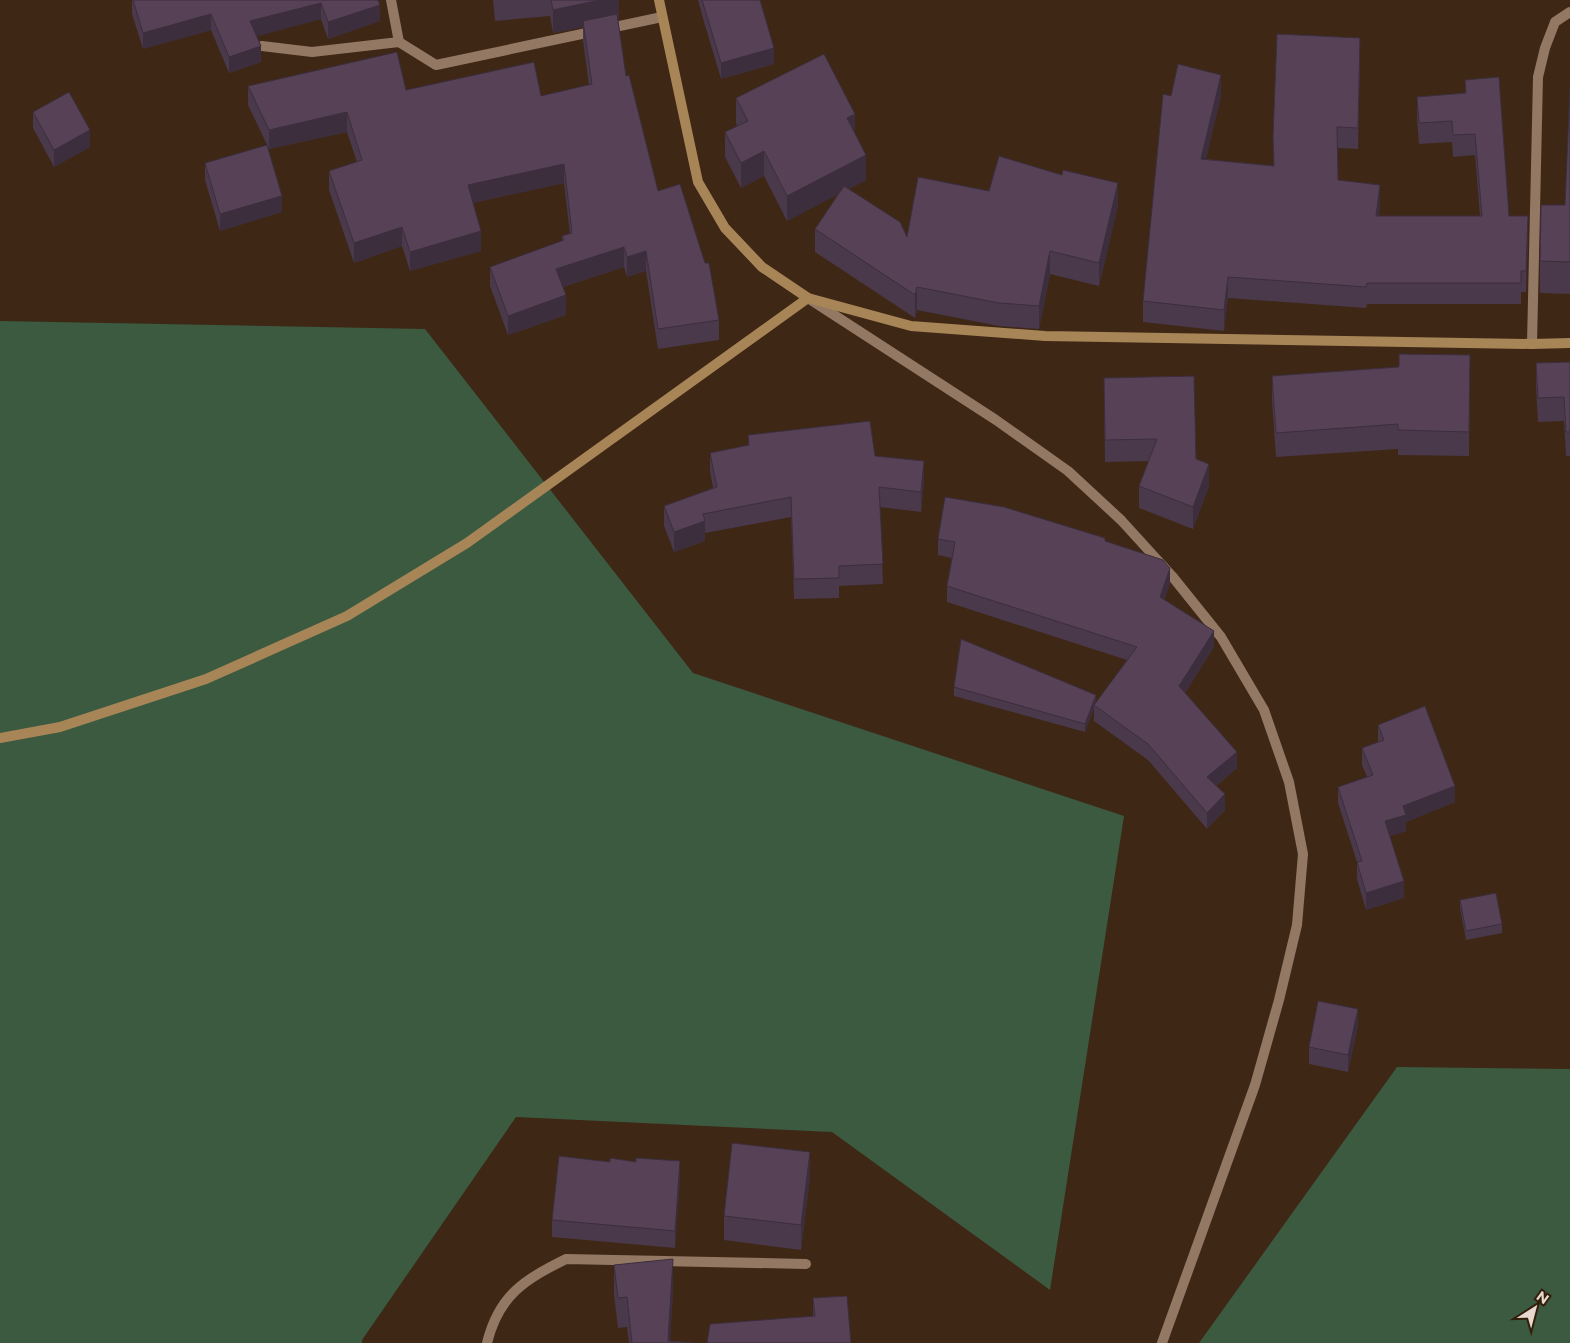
<svg xmlns="http://www.w3.org/2000/svg" width="1570" height="1343" font-family="Montserrat,sans-serif">
	<rect width="100%" height="100%" fill="#3e2715"/>
	<g fill="#3b5a40">
		<polygon points="0,321 425,329 693,673 1124,816 1050,1290 832,1132 516,1117 362,1340 362,1343 0,1343"/>
		<polygon points="1397,1067 1570,1069 1570,1343 1199,1343"/>
	</g>
	<g fill="none" stroke-linecap="round" stroke-linejoin="round">
		<g stroke="#937864" stroke-width="10">
			<polyline points="391,0 399,42 436,65 662,17"/>
			<polyline points="262,46 312,52 399,42"/>
			<polyline points="811,300 996,420 1068,471 1121,520 1172,576 1221,637 1264,710 1289,782 1303,854 1297,925 1279,1000 1255,1085 1162,1343"/>
			<polyline points="1532,344 1538,77 1545,48 1555,22 1570,12"/>
			<path d="M487,1343C499,1295 524,1280 566,1259L806,1264"/>
		</g>
		<g stroke="#a88557" stroke-width="10">
			<polyline points="659,0 698,182 725,228 762,267 808,298 911,326 1045,336 1532,344 1570,343"/>
			<polyline points="0,738 60,727 206,679 347,616 467,543 808,298"/>
		</g>
	</g>
	<g fill="#4a384b">
		<polygon points="132,0 378,0 380,21 328,39 321,19 257,36 261,62 229,73 211,30 143,49 132,14"/>
		<polygon points="493,0 619,0 619,19 618,19 626,76 658,191 719,320 719,340 658,349 646,271 627,277 624,267 563,287 566,315 508,335 490,286 490,267 562,241 562,236 570,234 564,183 473,203 481,251 410,271 402,246 354,263 329,190 329,171 357,162 347,132 269,149 248,105 248,86 406,90 541,96 589,85 583,41 583,27 553,33 550,16 495,21"/>
		<polygon points="698,0 760,0 774,64 721,79 702,15"/>
		<polygon points="1360,59 1358,149 1337,148 1338,180 1380,206 1379,216 1480,216 1475,155 1453,157 1452,142 1419,144 1417,118 1417,97 1465,93 1465,80 1509,216 1528,237 1526,292 1521,292 1521,304 1367,304 1366,308 1228,298 1224,331 1143,322 1143,301 1171,96 1221,96 1206,159 1274,166 1273,137"/>
		<polygon points="1570,86 1570,294 1540,293 1540,261 1565,205"/>
		<polygon points="736,98 855,134 866,180 849,189 907,237 989,191 1118,206 1099,286 1050,274 1039,329 999,326 917,310 915,318 815,252 815,229 838,194 787,221 764,176 741,188 725,157 725,132 737,126 736,123"/>
		<polygon points="33,112 90,147 54,167 33,128"/>
		<polygon points="205,163 282,212 220,231 205,180"/>
		<polygon points="1470,355 1469,456 1398,455 1398,449 1276,457 1272,401 1272,376 1399,367"/>
		<polygon points="1570,362 1570,456 1566,456 1564,421 1538,422 1536,388 1536,363"/>
		<polygon points="1104,378 1196,459 1209,486 1193,529 1139,508 1139,486 1149,461 1105,462"/>
		<polygon points="748,435 875,456 924,481 921,512 880,507 883,584 839,586 839,598 794,599 791,517 705,533 705,541 674,552 664,526 664,506 713,488 710,472 710,453 748,445"/>
		<polygon points="938,539 1105,541 1170,584 1164,600 1214,647 1185,693 1237,768 1216,786 1225,810 1207,829 1148,760 1094,721 1094,708 1085,732 954,696 954,687 1096,703 1127,660 947,602 947,586 952,558 938,555"/>
		<polygon points="1378,725 1455,802 1406,822 1406,831 1390,836 1404,898 1366,910 1357,879 1357,862 1338,803 1338,787 1367,777 1362,765 1362,748 1378,742"/>
		<polygon points="1460,900 1502,924 1502,933 1466,940 1460,908"/>
		<polygon points="1358,1026 1348,1072 1309,1064 1309,1047"/>
		<polygon points="610,1162 680,1178 675,1248 552,1237 552,1220"/>
		<polygon points="810,1177 801,1250 724,1240 724,1216"/>
		<polygon points="614,1265 673,1289 670,1341 693,1343 629,1343 627,1327 618,1328 614,1295"/>
		<polygon points="813,1298 851,1343 813,1316"/>
	</g>
	<g fill="#3c2e3d">
		<polygon points="600,0 619,0 619,19 584,27 583,21 583,27 553,33 553,10"/>
		<polygon points="321,3 321,19 250,38 250,21"/>
		<polygon points="380,5 380,21 328,39 328,22"/>
		<polygon points="211,14 211,30 143,49 143,33"/>
		<polygon points="1360,38 1360,59 1358,149 1358,128"/>
		<polygon points="261,46 261,62 229,73 229,57"/>
		<polygon points="774,48 774,64 721,79 721,63"/>
		<polygon points="1221,75 1221,96 1201,180 1201,159"/>
		<polygon points="347,112 347,132 269,149 269,130"/>
		<polygon points="855,114 855,139 847,118"/>
		<polygon points="90,130 90,147 54,167 54,150"/>
		<polygon points="764,151 764,176 741,188 741,163"/>
		<polygon points="866,155 866,180 787,221 787,196"/>
		<polygon points="564,164 564,183 468,204 468,185"/>
		<polygon points="1118,183 1118,206 1099,286 1099,263"/>
		<polygon points="1380,185 1380,206 1376,237 1376,216"/>
		<polygon points="282,196 282,212 220,231 220,214"/>
		<polygon points="1528,216 1528,237 1526,292 1526,271"/>
		<polygon points="402,227 402,246 354,263 354,243"/>
		<polygon points="481,231 481,251 410,271 410,252"/>
		<polygon points="624,247 624,267 556,289 556,269"/>
		<polygon points="646,251 646,271 627,277 627,257"/>
		<polygon points="1050,251 1050,274 1039,329 1039,306"/>
		<polygon points="1228,277 1228,298 1224,331 1224,310"/>
		<polygon points="917,287 917,310 915,318 915,295"/>
		<polygon points="566,295 566,315 508,335 508,316"/>
		<polygon points="924,461 924,481 921,512 921,492"/>
		<polygon points="1209,464 1209,486 1193,529 1193,507"/>
		<polygon points="705,521 705,541 674,552 674,532"/>
		<polygon points="1170,568 1170,584 1160,613 1160,597"/>
		<polygon points="1214,631 1214,647 1179,702 1179,686"/>
		<polygon points="1096,695 1096,704 1094,705 1094,708 1085,732 1085,724"/>
		<polygon points="1237,752 1237,768 1207,793 1207,777"/>
		<polygon points="1455,786 1455,802 1406,822 1406,831 1385,838 1385,821 1403,806"/>
		<polygon points="1225,794 1225,810 1207,829 1207,813"/>
		<polygon points="1404,881 1404,898 1366,910 1366,893"/>
		<polygon points="1358,1009 1358,1026 1348,1072 1348,1055"/>
		<polygon points="810,1152 810,1177 801,1250 801,1225"/>
		<polygon points="680,1161 680,1178 675,1248 675,1231"/>
		<polygon points="673,1259 673,1289 670,1343 668,1343"/>
	</g>
	<g fill="#564157" stroke="#3c2e3d">
		<polygon points="133,0 378,0 380,5 328,22 321,3 250,21 261,46 229,57 211,14 143,33"/>
		<polygon points="551,0 600,0 553,10"/>
		<polygon points="702,0 760,0 774,48 721,63"/>
		<polygon points="617,14 626,76 629,75 658,191 680,184 705,263 709,263 719,320 658,329 646,251 627,257 624,247 556,269 566,295 508,316 490,267 564,240 562,236 572,233 564,164 468,185 481,231 410,252 402,227 354,243 329,171 362,160 347,112 269,130 248,86 397,52 406,90 534,62 541,96 592,84 583,21"/>
		<polygon points="1277,34 1360,38 1358,128 1337,127 1338,180 1380,185 1376,216 1482,216 1475,134 1453,135 1452,121 1419,123 1417,97 1466,93 1465,80 1499,77 1509,216 1528,216 1526,271 1521,271 1521,283 1367,283 1366,287 1228,277 1224,310 1143,301 1163,94 1171,96 1178,64 1221,75 1201,159 1274,166 1273,137"/>
		<polygon points="824,54 855,114 847,118 866,155 787,196 764,151 741,163 725,132 748,121 736,98"/>
		<polygon points="1570,86 1570,262 1540,261 1541,205 1565,205"/>
		<polygon points="69,92 90,130 54,150 33,112"/>
		<polygon points="267,145 282,196 220,214 205,163"/>
		<polygon points="999,156 1062,175 1063,170 1118,183 1099,263 1050,251 1039,306 999,303 917,287 915,295 815,229 844,186 900,222 907,237 918,177 989,191"/>
		<polygon points="1399,354 1470,355 1469,432 1398,430 1398,424 1276,433 1272,376 1399,367"/>
		<polygon points="1570,362 1570,432 1566,432 1564,397 1538,398 1536,363"/>
		<polygon points="1194,376 1196,459 1209,464 1193,507 1139,486 1157,439 1105,440 1104,378"/>
		<polygon points="870,421 875,456 924,461 921,492 879,487 883,564 839,566 839,578 794,579 791,497 703,514 705,521 674,532 664,506 717,487 710,453 749,445 748,435"/>
		<polygon points="945,497 1004,507 1105,538 1105,541 1163,560 1167,565 1170,568 1160,597 1214,631 1179,686 1237,752 1207,777 1225,794 1207,813 1148,744 1094,705 1137,647 947,586 955,542 938,539"/>
		<polygon points="961,639 1096,695 1085,724 954,687"/>
		<polygon points="1425,706 1455,786 1403,806 1406,815 1385,821 1404,881 1366,893 1357,862 1362,861 1338,787 1373,775 1362,748 1384,740 1378,725"/>
		<polygon points="1496,893 1502,924 1466,931 1460,900"/>
		<polygon points="1318,1001 1358,1009 1348,1055 1309,1047"/>
		<polygon points="732,1143 810,1152 801,1225 724,1216"/>
		<polygon points="559,1156 610,1162 610,1158 636,1162 636,1158 680,1161 675,1231 552,1220"/>
		<polygon points="673,1259 668,1341 693,1343 632,1343 627,1297 618,1298 614,1265"/>
		<polygon points="847,1296 851,1343 707,1343 710,1324 815,1316 813,1298"/>
	</g>
	<g transform="translate(1535 1308) rotate(36)" stroke="#331e0b" stroke-width="4" paint-order="stroke">
	<path d="M0-4L9 19L0 12L-9 19Z" fill="#e8d9ce"/>
	<text y="-8" font-size="14" font-weight="bold" text-anchor="middle" fill="#e8d9ce">N</text>
	</g>
</svg>
